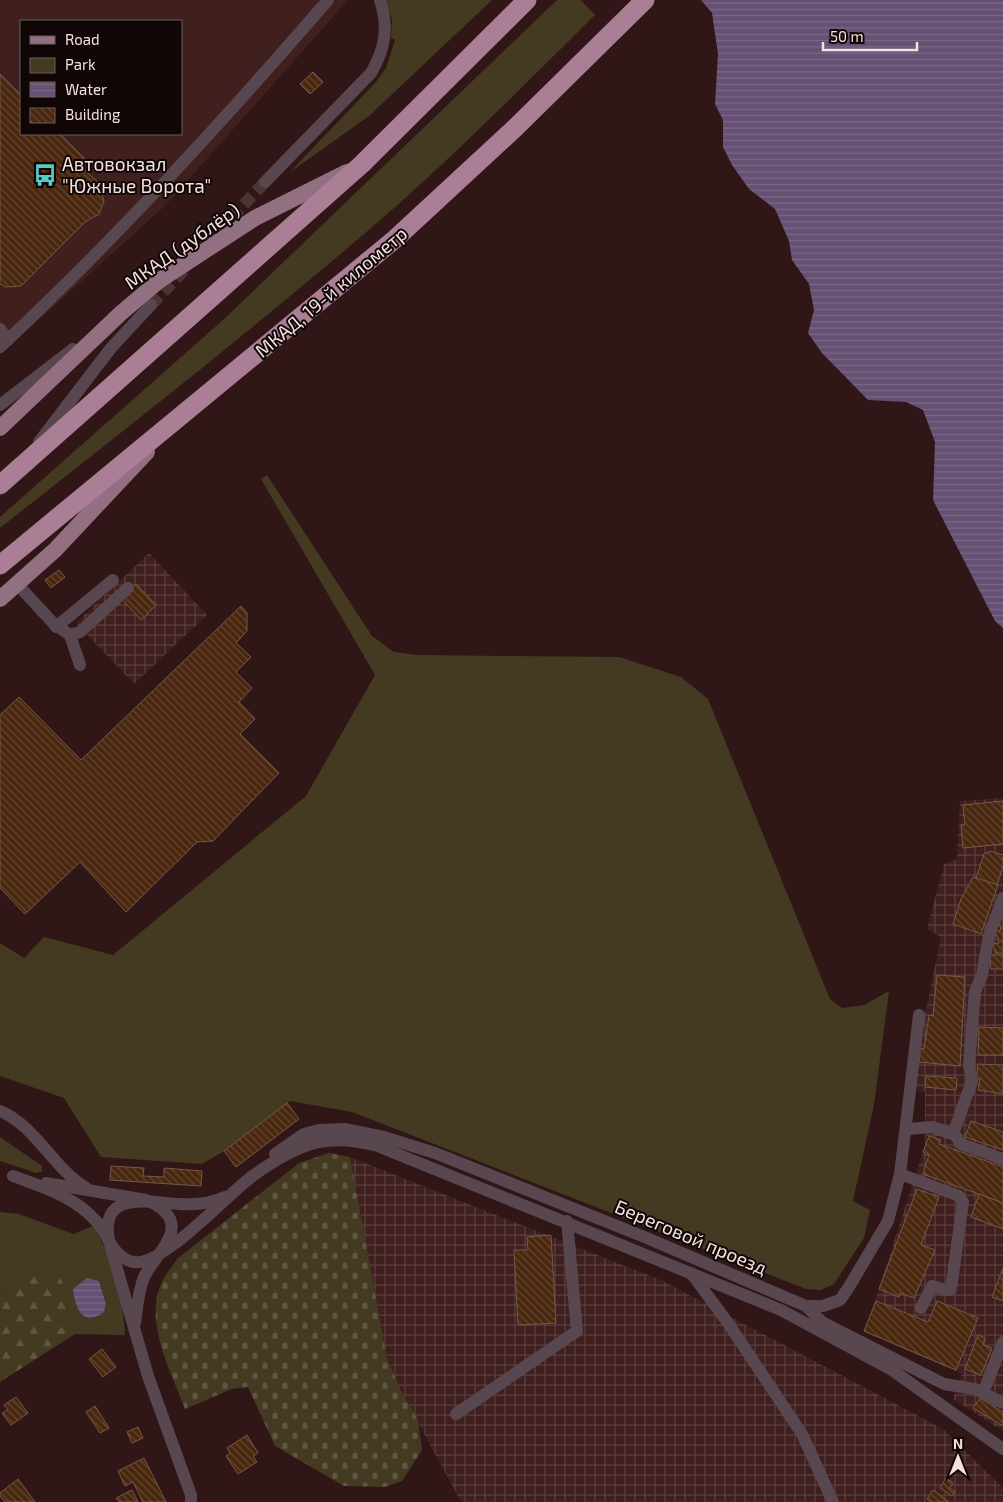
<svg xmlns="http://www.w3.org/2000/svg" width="1003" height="1502" font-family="'Exo 2',sans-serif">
	<defs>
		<pattern id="industrial-grid" width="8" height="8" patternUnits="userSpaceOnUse" patternTransform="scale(1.25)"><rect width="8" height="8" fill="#401f1f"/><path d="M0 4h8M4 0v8" fill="none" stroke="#5c3f3f"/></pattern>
		<pattern id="forest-firs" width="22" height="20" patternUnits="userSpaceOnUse" patternTransform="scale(1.25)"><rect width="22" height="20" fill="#443a22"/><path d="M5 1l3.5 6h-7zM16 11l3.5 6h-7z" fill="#605642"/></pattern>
		<pattern id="cemetery-stones" width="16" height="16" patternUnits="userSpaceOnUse" patternTransform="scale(1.25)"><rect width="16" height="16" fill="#443a22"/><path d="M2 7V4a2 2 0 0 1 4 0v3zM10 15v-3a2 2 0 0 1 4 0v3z" fill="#605642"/></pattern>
		<pattern id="water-rules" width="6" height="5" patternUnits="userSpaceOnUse" patternTransform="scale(1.25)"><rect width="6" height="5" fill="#665073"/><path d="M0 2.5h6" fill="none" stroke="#7c6987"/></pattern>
		<pattern id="building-back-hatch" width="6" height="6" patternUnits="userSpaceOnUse" patternTransform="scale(1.25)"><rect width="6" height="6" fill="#49270e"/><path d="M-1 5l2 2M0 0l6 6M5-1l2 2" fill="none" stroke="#644631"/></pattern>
	</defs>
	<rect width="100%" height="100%" fill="#301616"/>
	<path fill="#401f1f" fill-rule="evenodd" d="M0,0H348L166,205L0,355ZM21,21H181V134H21Z"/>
	<g fill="url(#industrial-grid)">
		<polygon points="149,553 207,615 134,684 76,623"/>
		<polygon points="1003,798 1003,1431 953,1399 962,1374 865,1332 925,1145 925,1092 916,1091 918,1048 941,937 927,929 944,864 957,859 960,801"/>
		<polygon points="350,1157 663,1281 943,1429 1003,1488 1003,1502 461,1502 401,1391 387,1358"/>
	</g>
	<g fill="#443a22" fill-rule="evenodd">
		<polygon points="386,0 492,0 369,116 289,173 376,82 386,68 395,40 391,38 392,20"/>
		<path d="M557,0H581L595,15C524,85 453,157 378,222C255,328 127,428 0,528V517L223,320Z"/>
		<polygon points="267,475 372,636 394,652 417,655 619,657 681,677 708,699 830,999 842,1008 864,1005 889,991 874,1105 853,1201 870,1210 864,1238 834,1284 821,1290 806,1289 352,1112 290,1101 224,1151 202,1164 101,1157 64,1098 0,1076 0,943 24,958 44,937 113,955 306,796 375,675 261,479"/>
		<polygon points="0,1137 42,1166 42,1172 36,1173 0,1161"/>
		<path d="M0,1212L19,1214L73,1234L93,1226C115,1263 122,1292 125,1335L75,1334L67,1315L68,1297L60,1276C33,1275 22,1279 0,1294ZM99,1281L106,1304L104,1312L97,1317H86Z"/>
	</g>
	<polygon fill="url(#forest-firs)" points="39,1275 60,1276 68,1297 67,1315 75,1334 0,1382 0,1294 18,1282"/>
	<path fill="url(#cemetery-stones)" d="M329,1153L350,1157L387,1358L401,1391L418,1420L422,1450L402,1481L385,1487L344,1486L275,1446L248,1387L232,1389L185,1409C171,1371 141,1318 164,1278C167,1272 173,1266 177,1259L299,1163Z"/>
	<g fill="url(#water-rules)">
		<polygon points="701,0 1003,0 1003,628 995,621 933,500 935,442 923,410 906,402 868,400 822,353 808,333 814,310 809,284 792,260 789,241 775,209 749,189 732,165 723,147 723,120 715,104 718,54 712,13"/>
		<path d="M87,1278L99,1281L106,1304L104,1312C83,1328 75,1308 73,1289Z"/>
	</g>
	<g fill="url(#building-back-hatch)" stroke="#735a49">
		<polygon points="313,72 323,82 310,94 300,84"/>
		<polygon points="0,74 21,95 21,134 60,134 86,160 80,166 99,183 104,201 99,214 85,222 21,286 6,287 0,284"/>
		<polygon points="59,570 65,577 51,588 45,580"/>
		<polygon points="136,584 156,605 141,620 121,598"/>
		<polygon points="241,606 247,613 247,631 236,643 251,657 236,672 252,688 239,702 255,719 240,734 279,773 213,841 197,842 126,912 80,862 25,914 0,888 0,715 19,697 81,760"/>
		<polygon points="1003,801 1003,844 963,848 961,825 965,825 963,805"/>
		<polygon points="991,851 1003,855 1003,866 997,885 976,878 984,854"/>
		<polygon points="973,877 998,885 981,934 953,924 961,899"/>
		<polygon points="1003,918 1003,953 996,953 993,944 999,943 995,931 1001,930 998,919"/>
		<polygon points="990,955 1003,955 1003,969 991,969"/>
		<polygon points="937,975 965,977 960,1066 919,1062 920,1048 924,1049 929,1015 933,1016"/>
		<polygon points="979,1027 1003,1028 1003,1055 978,1055"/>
		<polygon points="978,1064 1003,1065 1003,1094 978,1090 980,1079 976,1079"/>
		<polygon points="926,1076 957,1078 956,1090 925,1087"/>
		<polygon points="287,1103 299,1119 236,1167 224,1151"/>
		<polygon points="971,1121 1003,1132 1003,1150 965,1137"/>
		<polygon points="929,1136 941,1140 939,1144 1003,1167 1003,1203 923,1174 929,1155 923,1152"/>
		<polygon points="111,1166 144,1168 143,1176 164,1177 164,1168 202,1171 201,1186 110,1180"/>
		<polygon points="917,1189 939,1197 921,1245 935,1250 914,1298 900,1293 899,1297 879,1289"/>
		<polygon points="979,1194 1003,1203 1003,1229 971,1217"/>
		<polygon points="551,1235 556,1323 518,1325 514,1250 528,1250 527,1237"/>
		<polygon points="1003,1268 1003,1301 992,1297"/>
		<polygon points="876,1301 928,1322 937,1301 978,1318 956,1370 864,1331"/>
		<polygon points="978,1335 985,1338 983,1345 992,1348 981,1375 965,1369"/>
		<polygon points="102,1349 116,1367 103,1377 89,1359"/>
		<polygon points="16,1397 28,1413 11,1425 2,1413 8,1410 4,1405"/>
		<polygon points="980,1398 1003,1412 1003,1426 973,1408"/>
		<polygon points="95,1406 109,1428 100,1433 86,1412"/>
		<polygon points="138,1427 143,1438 132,1443 127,1432"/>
		<polygon points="247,1435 258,1453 253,1456 257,1462 238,1474 226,1456 230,1453 227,1448"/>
		<polygon points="144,1458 166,1502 143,1502 133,1482 125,1486 118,1471"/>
		<polygon points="946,1478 953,1483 950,1488 955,1492 952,1496 940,1488"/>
		<polygon points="18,1479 35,1502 5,1502 0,1496 0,1493"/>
		<polygon points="132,1490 138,1502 119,1502 116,1498"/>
		<polygon points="933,1490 949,1502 931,1502 927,1499"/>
	</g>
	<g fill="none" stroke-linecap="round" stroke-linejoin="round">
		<g stroke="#4d3434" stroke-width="12" stroke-dasharray="12 6" stroke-linecap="butt">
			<polyline points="207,244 265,182"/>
			<polyline points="151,305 184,270"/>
		</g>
		<g stroke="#594750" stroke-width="12">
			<path d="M265,182L371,73C385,49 389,27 380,0"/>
			<polyline points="0,329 8,340"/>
			<path d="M0,347C116,239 224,120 328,0"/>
			<polyline points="0,405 73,349"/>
			<polyline points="39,442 111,348 151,305"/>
			<polyline points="17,584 54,624 70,635 80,632 128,588"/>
			<polyline points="56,627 113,580"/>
			<polyline points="70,635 80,665"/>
			<path d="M0,1111C36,1126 53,1168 86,1188"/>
			<polyline points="907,1129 932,1127 955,1135 961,1144 1003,1159"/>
			<polyline points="953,1134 972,1081 969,1065 975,992 982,975 989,935 1003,898"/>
			<polyline points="275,1154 304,1134 319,1130 344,1129 384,1137 435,1153 642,1236 806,1306 823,1306 840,1300 849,1287 888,1221 900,1174 919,1015"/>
			<polyline points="900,1174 959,1196 963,1202 951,1289 946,1290 932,1286 921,1308"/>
			<path d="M13,1176C42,1187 74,1196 96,1221C108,1234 112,1257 133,1262C162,1268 229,1192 254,1175C272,1162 297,1147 319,1142C339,1138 355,1141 375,1145L781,1310L892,1370L1003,1449"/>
			<path d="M46,1183L146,1200C198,1222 157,1251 144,1277C138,1292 137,1308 135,1323"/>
			<polyline points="691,1273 728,1323 802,1434 833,1502"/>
			<polyline points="806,1306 822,1322 944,1384 975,1389 1003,1403"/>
			<polyline points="983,1393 1003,1342"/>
			<polyline points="456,1414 577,1331 567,1221"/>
			<path d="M191,1502V1495L148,1376L109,1241C99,1189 150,1203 180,1204C195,1205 212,1203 225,1197"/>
		</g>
		<g stroke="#936f82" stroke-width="16">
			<polyline points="0,428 121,313 160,280 255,218 347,172"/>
			<polyline points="0,599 55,550 147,452"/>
		</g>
		<g stroke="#aa7e95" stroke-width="19">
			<polyline points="0,485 362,164 527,0"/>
			<polyline points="0,565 395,239 515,128 645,0"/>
		</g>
	</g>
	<defs>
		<symbol id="bus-bare" viewBox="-9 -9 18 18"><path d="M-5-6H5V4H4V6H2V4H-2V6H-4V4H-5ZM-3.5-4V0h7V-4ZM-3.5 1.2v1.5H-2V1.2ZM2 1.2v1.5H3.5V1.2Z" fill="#54cdc7" stroke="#100606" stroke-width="2.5" paint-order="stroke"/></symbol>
	</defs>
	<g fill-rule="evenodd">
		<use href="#bus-bare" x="29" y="159" width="32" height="32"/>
	</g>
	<g text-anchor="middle" stroke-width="4" stroke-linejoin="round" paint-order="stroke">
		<g font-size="19" fill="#f4e1e0" stroke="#100606" text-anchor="start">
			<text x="62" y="171">Автовокзал<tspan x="62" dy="22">"Южные Ворота"</tspan></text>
		</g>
		<g font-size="19" fill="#f4e1e0" stroke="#100606">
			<text transform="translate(182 246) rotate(-35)" y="7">МКАД (дублёр)</text>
			<text transform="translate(331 292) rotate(-40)" y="7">МКАД, 19-й километр</text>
			<text transform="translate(691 1237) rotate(23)" y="7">Береговой проезд</text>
		</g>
	</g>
	<rect x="20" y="20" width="162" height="115" fill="#100606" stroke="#6b5e5d"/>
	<rect x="30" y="36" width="25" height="8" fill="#936f82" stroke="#6b5e5d"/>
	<text x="65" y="45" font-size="15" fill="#f4e1e0">Road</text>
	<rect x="30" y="58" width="25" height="15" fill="#443a22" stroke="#6b5e5d"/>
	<text x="65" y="70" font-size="15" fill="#f4e1e0">Park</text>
	<rect x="30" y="82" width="25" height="15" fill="url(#water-rules)" stroke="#6b5e5d"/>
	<text x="65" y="95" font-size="15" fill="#f4e1e0">Water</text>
	<rect x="30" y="108" width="25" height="15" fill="url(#building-back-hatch)" stroke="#6b5e5d"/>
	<text x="65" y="120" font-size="15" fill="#f4e1e0">Building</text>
	<g transform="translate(958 1457)" stroke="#100606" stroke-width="4" paint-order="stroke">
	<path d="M0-4L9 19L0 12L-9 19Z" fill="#f4e1e0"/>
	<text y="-8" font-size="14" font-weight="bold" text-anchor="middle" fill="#f4e1e0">N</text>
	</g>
	<path d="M823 42v8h94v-8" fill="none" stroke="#f4e1e0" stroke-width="2.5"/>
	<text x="830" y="42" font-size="15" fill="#f4e1e0" stroke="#100606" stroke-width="4" paint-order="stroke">50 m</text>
</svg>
